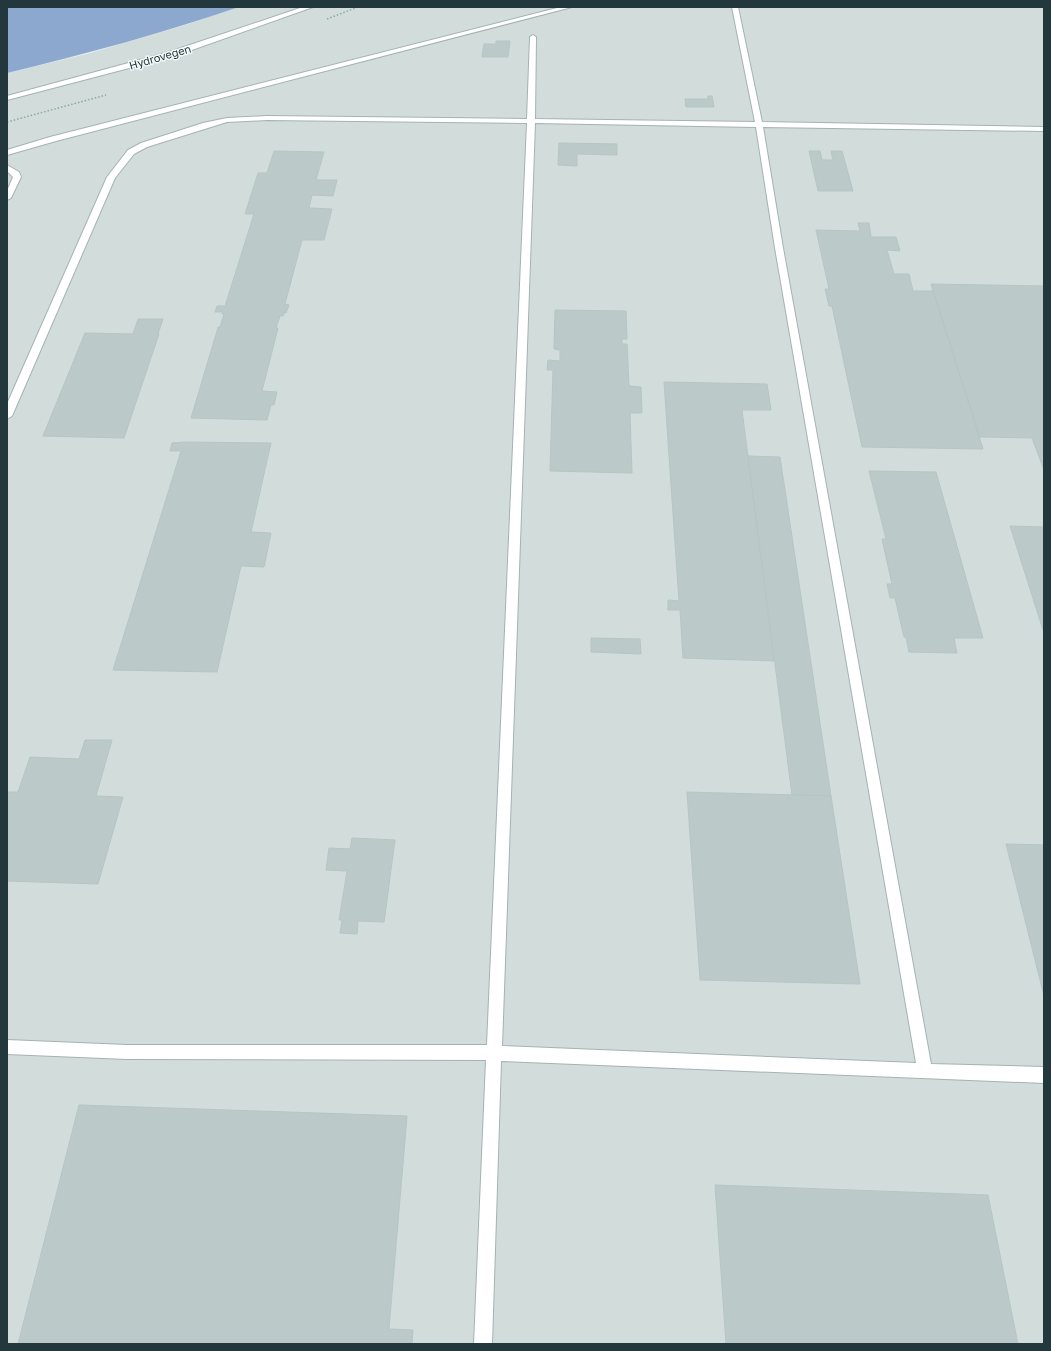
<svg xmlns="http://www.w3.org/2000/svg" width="1051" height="1351" font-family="'Golos Text',sans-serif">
	<rect width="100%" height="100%" fill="#e2ecec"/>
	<polygon fill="#d1dcdb" points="239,7 1044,7 1044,1344 7,1344 7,73 87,54 182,26"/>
	<path fill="#8da8ce" d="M7,7H239C163,33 86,54 7,73Z"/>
	<g fill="#bbc9c9" stroke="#b5c5c5">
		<polygon points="496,41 510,41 508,57 482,57 484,44 496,44"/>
		<polygon points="708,96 712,96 714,107 686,107 685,99 708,99"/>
		<polygon points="559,143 617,144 617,155 577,154 577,166 558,165"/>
		<polygon points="274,151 324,152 316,180 337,180 333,196 312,195 309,208 332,209 324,240 302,240 285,304 289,305 286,313 284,313 283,316 280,316 276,328 278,328 262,391 277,392 274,405 271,405 267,420 191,418 217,331 218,327 220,327 224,314 222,314 223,312 215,312 217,306 225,306 254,214 245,214 258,173 267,173"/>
		<polygon points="809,151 820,151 822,160 833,160 831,151 842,151 853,191 818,191"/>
		<polygon points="858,223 869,223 871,237 896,237 900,251 887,250 894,274 909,274 913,291 933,291 983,449 862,447 832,306 829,306 825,289 829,289 816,230 860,231"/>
		<polygon points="931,284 1044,286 1044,470 1032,438 980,437"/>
		<polygon points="555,310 626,311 627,339 622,339 622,344 627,344 629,386 641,387 642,413 630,413 632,473 550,471 553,370 547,370 548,360 560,361 560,350 554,349"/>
		<polygon points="138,319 163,319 158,334 159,334 124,438 43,436 85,333 133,334"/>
		<polygon points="664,382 767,384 771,410 742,410 774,661 683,658 680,610 668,610 668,600 679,601"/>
		<polygon points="184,442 271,443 251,532 271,533 264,567 241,566 217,672 113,670 181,451 170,451 172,443"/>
		<polygon points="748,456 780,457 831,796 792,795"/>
		<polygon points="869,471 936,472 983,638 954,638 957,653 909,652 906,637 904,637 895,598 890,598 887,584 892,584 882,539 886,539"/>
		<polygon points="1010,526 1044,527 1044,633"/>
		<polygon points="591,638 640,639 641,654 591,652"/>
		<polygon points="85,740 112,740 96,796 123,797 98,884 7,881 7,792 18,792 30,757 79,759"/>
		<polygon points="687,792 831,796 860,984 700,980"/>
		<polygon points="352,838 395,840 384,922 358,921 357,934 340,933 342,920 339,920 347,871 326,870 329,848 350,849"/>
		<polygon points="1006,844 1044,845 1044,996"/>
		<polygon points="79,1105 407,1116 389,1329 413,1330 412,1344 18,1344"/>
		<polygon points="715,1185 988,1195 1018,1344 726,1344"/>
	</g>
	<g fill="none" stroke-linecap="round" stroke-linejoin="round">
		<defs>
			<g id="service">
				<polygon points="561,7 572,7 56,141 7,155 7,150 50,137"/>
				<path d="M732,7H738L762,122L1044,127V131L763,127L783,248L931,1064L1044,1067V1083L501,1061L492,1344H474L486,1060L127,1059L7,1054V1040L127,1045H487L527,123L267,120L227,122L147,147L134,154L115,178L12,416L7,419V404L107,177L128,150L141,143L203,123L227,118L267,116L527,119L530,37L533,35L536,37L535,119L755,122ZM535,123L756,127L775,248L916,1063L502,1046Z"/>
				<polygon points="7,165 19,172 21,177 11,198 7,200 7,191 13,177 7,171"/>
			</g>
			<polygon id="tertiary" points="303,7 313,7 175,56 7,100 7,96 169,52"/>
		</defs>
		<use href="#service" stroke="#a5b2b4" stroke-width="2"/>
		<use href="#tertiary" stroke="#a5b2b4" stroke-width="2"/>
		<g stroke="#84a9ae" stroke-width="1.5" stroke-dasharray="1.5 2" stroke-linecap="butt">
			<polyline points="327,19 358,7"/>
			<polyline points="7,122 106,95"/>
		</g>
		<use href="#service" fill="#fff" fill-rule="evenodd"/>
		<use href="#tertiary" fill="#fff" fill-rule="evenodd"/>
	</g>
	<g text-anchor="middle" stroke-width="3" stroke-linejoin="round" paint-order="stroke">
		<g font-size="11" fill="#23383c" stroke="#f3f8f8">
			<text transform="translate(160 57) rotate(-16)" y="4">Hydrovegen</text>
		</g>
	</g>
	<rect width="1051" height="1351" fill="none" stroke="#23383c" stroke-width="16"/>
</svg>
